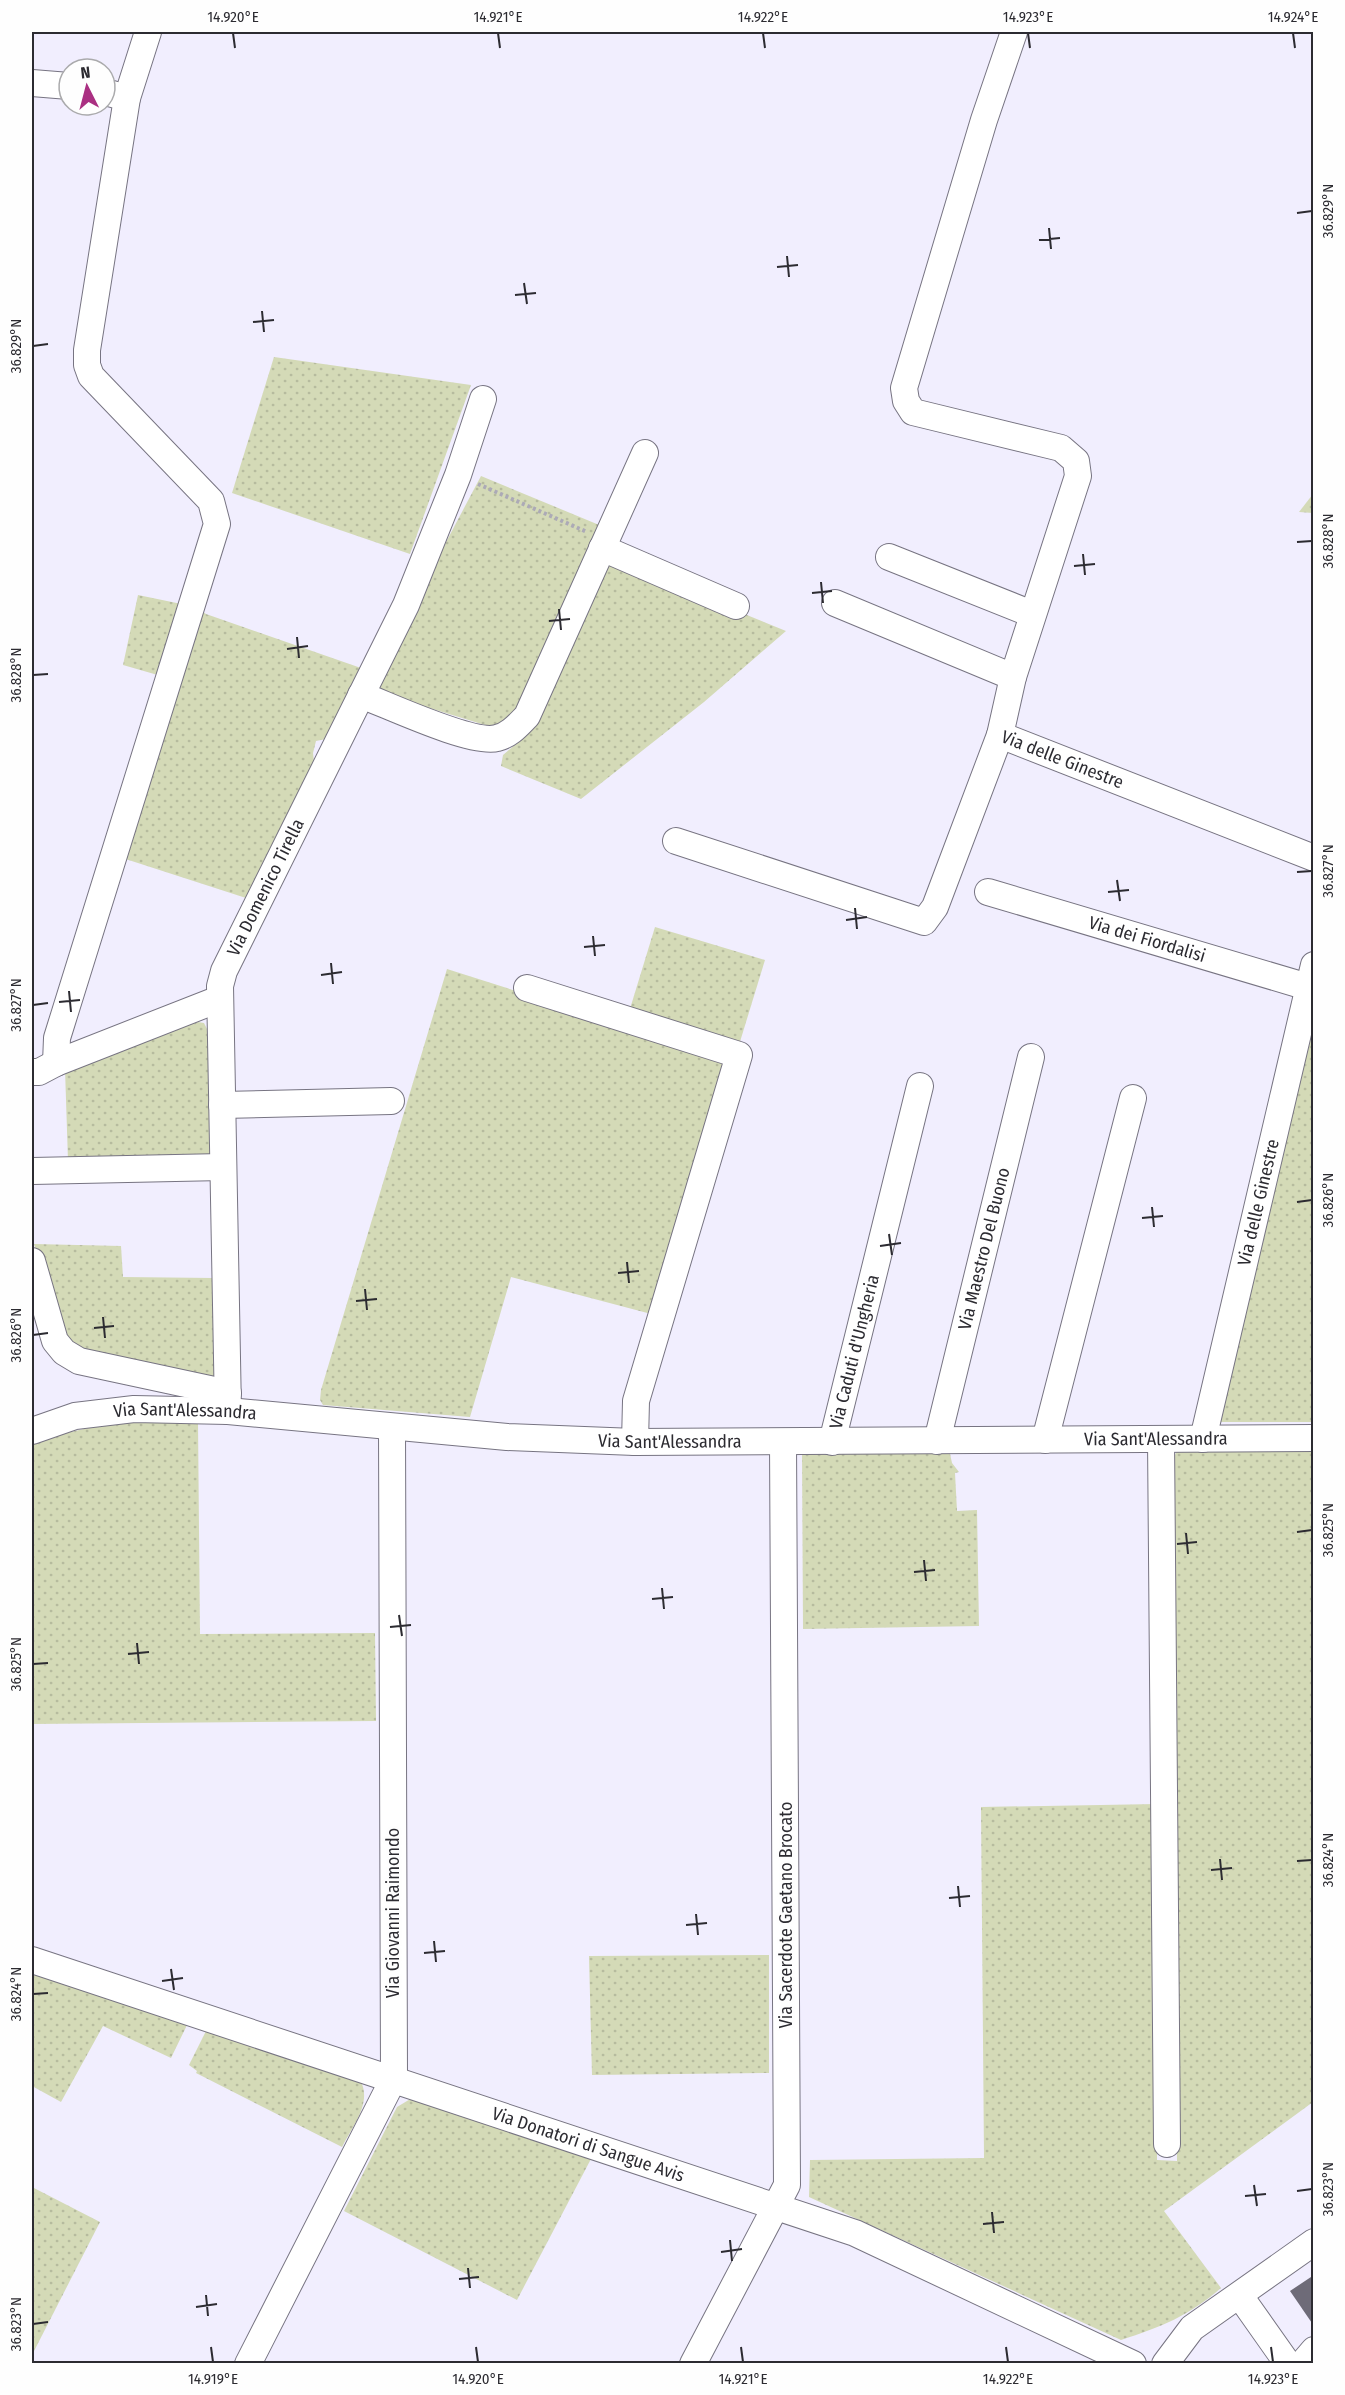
<svg xmlns="http://www.w3.org/2000/svg" width="1345" height="2395" font-family="'Fira Sans Condensed',sans-serif">
	<defs>
		<pattern id="grass-dots" width="8" height="8" patternUnits="userSpaceOnUse" patternTransform="scale(1.5)"><rect width="8" height="8" fill="#d4dab7"/><path d="M2 2h.1M6 6h.1" fill="none" stroke="#b6bb9e" stroke-width="1.8" stroke-linecap="round"/></pattern>
	</defs>
	<rect width="100%" height="100%" fill="#f1eefe"/>
	<g fill="url(#grass-dots)">
		<polygon points="274,357 471,385 410,554 232,493"/>
		<polygon points="481,476 604,527 519,715 498,729 377,692 427,578"/>
		<polygon points="1313,494 1313,513 1299,512"/>
		<polygon points="607,558 786,631 704,702 581,799 501,766 503,755 529,733"/>
		<polygon points="138,595 196,607 206,614 361,668 326,739 316,741 313,753 314,762 285,830 246,898 107,853 175,680 123,665"/>
		<polygon points="655,927 765,960 739,1045 629,1012"/>
		<polygon points="447,969 729,1059 655,1315 511,1277 470,1417 323,1405 320,1400 321,1390"/>
		<polygon points="1313,1016 1313,1422 1220,1422 1226,1392"/>
		<polygon points="198,1022 204,1023 208,1031 211,1159 68,1161 65,1069"/>
		<polygon points="34,1244 121,1246 123,1277 214,1278 217,1386 80,1353 69,1343"/>
		<polygon points="118,1421 198,1422 200,1634 375,1633 376,1721 32,1724 32,1441"/>
		<path d="M1178,1448L1313,1451V2102L1164,2211L1221,2288C1189,2316 1161,2327 1121,2340L809,2197L810,2160L984,2158L981,1807L1157,1804V2160L1177,2161L1172,1462Z"/>
		<polygon points="949,1449 952,1463 959,1472 955,1473 957,1511 977,1510 979,1626 803,1629 802,1451"/>
		<polygon points="769,1955 769,2073 592,2075 589,1956"/>
		<polygon points="32,1974 188,2023 171,2058 103,2026 61,2102 32,2086"/>
		<path d="M207,2029L360,2080C373,2102 352,2127 342,2147L196,2073L197,2071L189,2065Z"/>
		<polygon points="412,2098 592,2157 517,2300 344,2211 397,2107"/>
		<polygon points="32,2187 100,2222 32,2355"/>
	</g>
	<polygon fill="#6e6b78" points="1314,2275 1314,2326 1290,2291"/>
	<g fill="none" stroke-linecap="round" stroke-linejoin="round">
		<defs>
			<g id="minor">
				<path id="s1" d="M1014,32L984,120L904,388L906,401L913,412L1061,448L1076,461L1078,476L1013,677L1000,735L1314,858"/>
				<polyline points="32,83 69,86"/>
				<polyline points="105,92 127,98"/>
				<polyline points="602,548 736,606"/>
				<polyline points="889,557 1032,614"/>
				<polyline points="835,603 1013,677"/>
				<path d="M361,695C388,705 472,745 497,738C510,735 518,725 527,716L645,453"/>
				<polyline points="676,841 924,922 935,907 1000,735"/>
				<path id="s2" d="M988,892L1308,987"/>
				<polyline points="527,988 739,1055 636,1401 635,1442"/>
				<polyline points="56,1063 57,1038 217,524 211,501 91,376 87,365 87,350 127,98 148,32"/>
				<polyline points="32,1072 39,1072 56,1063 219,999"/>
				<polyline points="222,1105 391,1101"/>
				<polyline points="32,1171 223,1167"/>
				<polyline points="32,1261 55,1341 64,1352 79,1361 228,1393"/>
				<path id="s3" d="M228,1411L220,986L224,971L406,605L458,475L483,399"/>
				<path id="s4" d="M32,1431L75,1416L134,1409L228,1411L507,1437L635,1442L1314,1438"/>
				<polyline points="1161,1439 1167,2144"/>
				<path id="s5" d="M1203,1439L1314,965"/>
				<polyline points="1045,1440 1133,1098"/>
				<path id="s6" d="M937,1441L1031,1057"/>
				<path id="s7" d="M832,1442L920,1086"/>
				<path id="s8" d="M32,1960L855,2233L1133,2364"/>
				<polyline points="1240,2296 1288,2364"/>
				<polyline points="248,2364 394,2078 392,1427"/>
				<polyline points="693,2364 787,2185 783,1442"/>
				<polyline points="1165,2364 1192,2328 1314,2242"/>
				<polyline points="1302,2364 1314,2350"/>
			</g>
		</defs>
		<use href="#minor" stroke="#777482" stroke-width="28"/>
		<polyline stroke="#acaab6" stroke-width="4" stroke-dasharray="3 3" stroke-linecap="butt" points="478,484 587,532"/>
		<use href="#minor" stroke="#fff" stroke-width="26"/>
	</g>
	<path fill="none" stroke="#2c2b31" stroke-width="2" d="M233,33L235,48M498,33L500,48M763,33L765,48M1028,33L1030,48M1293,33L1295,48M1297,213L1312,211M1049,228L1051,249M1039,240L1060,238M787,256L789,277M777,267L798,265M524,283L527,304M515,295L536,293M262,311L264,332M253,322L274,320M33,346L48,344M1297,542L1312,541M1083,554L1085,575M1074,566L1095,564M821,582L823,603M812,593L832,591M559,609L561,630M549,621L570,619M297,637L299,658M287,649L308,646M33,675L48,674M1297,872L1312,871M1117,880L1120,901M1108,892L1129,890M855,908L857,929M846,920L867,917M593,936L595,956M584,947L605,945M331,963L333,984M321,975L342,972M69,991L71,1012M59,1002L80,1000M33,1005L48,1003M1297,1202L1312,1200M1152,1207L1154,1227M1142,1218L1163,1216M889,1234L892,1255M880,1246L901,1243M627,1262L629,1283M618,1273L639,1271M365,1289L367,1310M356,1301L377,1299M103,1317L105,1338M94,1328L114,1326M33,1335L48,1333M1297,1532L1312,1530M1186,1533L1188,1554M1177,1544L1197,1542M924,1560L926,1581M914,1572L935,1570M662,1588L664,1609M652,1599L673,1597M399,1615L402,1636M390,1627L411,1625M137,1643L139,1664M128,1654L149,1652M33,1664L48,1663M1220,1859L1222,1880M1297,1861L1312,1860M1211,1870L1232,1868M958,1886L960,1907M949,1898L970,1896M696,1914L698,1935M686,1925L707,1923M434,1941L436,1962M424,1953L445,1951M171,1969L174,1990M162,1981L183,1978M33,1994L48,1993M1254,2185L1257,2206M1297,2191L1312,2189M1245,2196L1266,2194M992,2212L994,2233M983,2224L1004,2222M730,2240L732,2261M721,2252L742,2249M468,2268L470,2288M459,2279L479,2277M206,2295L208,2316M196,2307L217,2304M33,2324L48,2322M211,2347L213,2362M476,2347L478,2362M741,2347L743,2362M1006,2347L1008,2362M1271,2347L1273,2362"/>
	<g text-anchor="middle" stroke-width="6" stroke-linejoin="round" paint-order="stroke">
		<g font-size="18" fill="#2c2b31" stroke="#fefefe">
			<text dy="6" stroke="none"><textPath href="#s1" startOffset="924">Via delle Ginestre</textPath></text>
			<text dy="6" stroke="none"><textPath href="#s3" startOffset="534">Via Domenico Tirella</textPath></text>
			<text dy="6" stroke="none"><textPath href="#s2" startOffset="166">Via dei Fiordalisi</textPath></text>
			<text dy="6" stroke="none"><textPath href="#s5" startOffset="243">Via delle Ginestre</textPath></text>
			<text dy="6" stroke="none"><textPath href="#s6" startOffset="198">Via Maestro Del Buono</textPath></text>
			<text dy="6" stroke="none"><textPath href="#s7" startOffset="93">Via Caduti d'Ungheria</textPath></text>
			<text dy="6" stroke="none"><textPath href="#s4" startOffset="156">Via Sant'Alessandra</textPath></text>
			<text dy="6" stroke="none"><textPath href="#s4" startOffset="1128">Via Sant'Alessandra</textPath></text>
			<text dy="6" stroke="none"><textPath href="#s4" startOffset="642">Via Sant'Alessandra</textPath></text>
			<text transform="translate(393 1913) rotate(-90)" y="6">Via Giovanni Raimondo</text>
			<text transform="translate(786 1915) rotate(-90)" y="6">Via Sacerdote Gaetano Brocato</text>
			<text dy="6" stroke="none"><textPath href="#s8" startOffset="586">Via Donatori di Sangue Avis</textPath></text>
		</g>
	</g>
	<rect width="1345" height="2395" fill="none" stroke="#fefefe" stroke-width="66"/>
	<g transform="translate(87 87) rotate(354)"><circle r="28" fill="#fefefe" stroke="#aaaaac" stroke-width="1.5"/>
	<path d="M0-4.5L10 22L0 15L-10 22Z" fill="#aa2f82"/>
	<text y="-9" font-size="16" font-weight="bold" text-anchor="middle" fill="#2c2b31">N</text>
	</g>
	<rect x="33" y="33" width="1279" height="2329" fill="none" stroke="#2c2b31" stroke-width="2"/>
	<g font-size="15" text-anchor="middle" fill="#2c2b31">
		<text x="233" y="22">14.920°E</text>
		<text x="498" y="22">14.921°E</text>
		<text x="763" y="22">14.922°E</text>
		<text x="1028" y="22">14.923°E</text>
		<text x="1293" y="22">14.924°E</text>
		<text transform="translate(1328 211) rotate(-90)" y="5">36.829°N</text>
		<text transform="translate(16 346) rotate(-90)" y="5">36.829°N</text>
		<text transform="translate(1328 541) rotate(-90)" y="5">36.828°N</text>
		<text transform="translate(16 675) rotate(-90)" y="5">36.828°N</text>
		<text transform="translate(1328 871) rotate(-90)" y="5">36.827°N</text>
		<text transform="translate(16 1005) rotate(-90)" y="5">36.827°N</text>
		<text transform="translate(1328 1200) rotate(-90)" y="5">36.826°N</text>
		<text transform="translate(16 1335) rotate(-90)" y="5">36.826°N</text>
		<text transform="translate(1328 1530) rotate(-90)" y="5">36.825°N</text>
		<text transform="translate(16 1664) rotate(-90)" y="5">36.825°N</text>
		<text transform="translate(1328 1860) rotate(-90)" y="5">36.824°N</text>
		<text transform="translate(16 1994) rotate(-90)" y="5">36.824°N</text>
		<text transform="translate(1328 2189) rotate(-90)" y="5">36.823°N</text>
		<text transform="translate(16 2324) rotate(-90)" y="5">36.823°N</text>
		<text x="213" y="2384">14.919°E</text>
		<text x="478" y="2384">14.920°E</text>
		<text x="743" y="2384">14.921°E</text>
		<text x="1008" y="2384">14.922°E</text>
		<text x="1273" y="2384">14.923°E</text>
	</g>
</svg>
